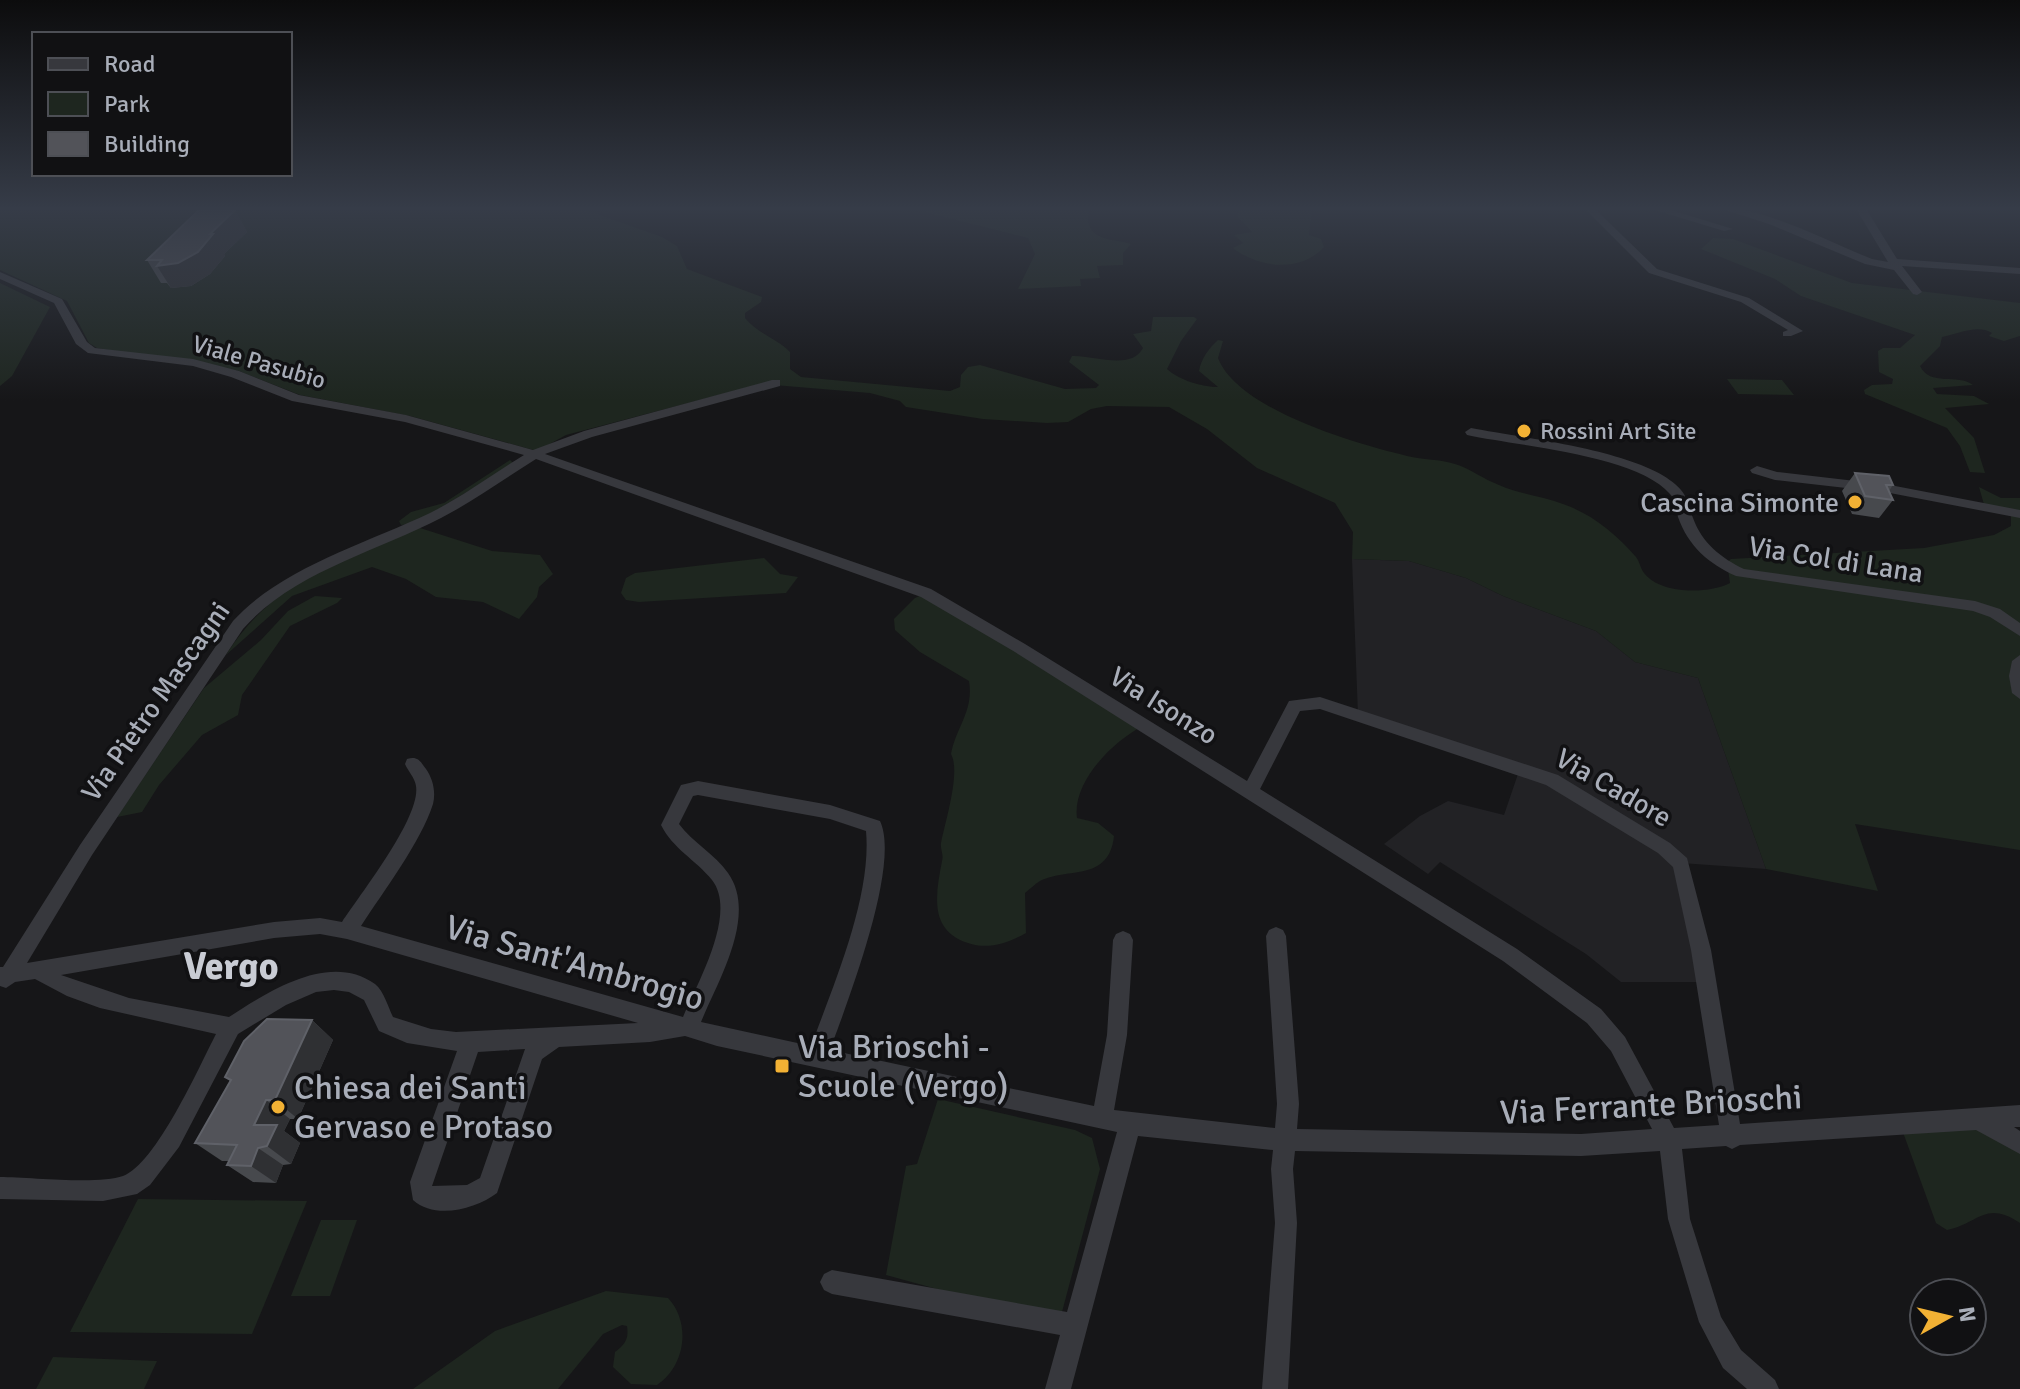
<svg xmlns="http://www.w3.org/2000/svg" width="2020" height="1389" font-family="Signika,sans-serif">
	<rect width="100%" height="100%" fill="#161618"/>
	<polygon fill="#222225" points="1352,559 1409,561 1466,578 1503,596 1596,631 1635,662 1698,678 1766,869 1681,863 1707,982 1621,982 1586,954 1440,862 1428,874 1384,844 1420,816 1448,801 1504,815 1520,768 1358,715"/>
	<g fill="#1e261f">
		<path d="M577,207L662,237L677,246L687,269L762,297L761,302L745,313V318C758,334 777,338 790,352V369L801,377L950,391L960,387L961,375L968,367L980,365L1065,389L1096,388L1099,385L1069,362L1072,356C1093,355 1131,371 1143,348L1133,334L1151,331L1153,317H1194L1197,319L1181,341L1167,369C1179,380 1202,387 1218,387L1199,371C1201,359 1209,348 1218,340L1223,341L1218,358C1238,410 1357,444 1407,456C1423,460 1440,459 1455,464C1471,469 1483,479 1499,485C1519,494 1542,496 1563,504C1592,514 1616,534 1636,557C1640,562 1640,568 1644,573C1661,595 1709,594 1730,583L1727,562L1731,559L1924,548L1994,535L2011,526V513L1985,508L1979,487L2001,498H2020V850L1855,824L1878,891L1766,869L1698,678L1635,662L1596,631L1503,596L1466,578L1409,561L1352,559L1353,532L1335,503L1257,468L1207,429L1169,407L1107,406L1091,409L1068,422L1047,423L983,419L906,407L900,401L870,393L761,384L566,435L537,451L410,416L300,395L239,371L97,348L89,343L67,301L0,270V208Z"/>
		<path d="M905,207H1089C1090,211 1088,215 1088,219C1089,242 1117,239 1131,244L1123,253V265L1097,266L1100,278L1080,279L1081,286L1018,289L1035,254L1028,238Z"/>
		<path d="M1222,207H1312L1309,235L1321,239L1324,247C1301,273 1258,268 1233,248L1243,243L1234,235L1252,232L1238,217V211Z"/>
		<path d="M1713,238L1733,239L1852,283L2020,303V336L2004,341L1989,336L1992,333C1977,324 1959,334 1942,337L1940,346L1920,366C1930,387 1957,373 1973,385L1933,388L1937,394L1974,396L1989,404L1945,408L1974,438L1985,473L1970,472L1960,446L1947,428L1865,394L1864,390L1872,385L1892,384L1893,379L1879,372L1878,351L1883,348H1900L1915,335L1801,296L1775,279L1701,249Z"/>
		<polygon points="0,283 50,307 12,376 0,386"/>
		<polygon points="1727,379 1782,380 1794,395 1738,394"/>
		<polygon points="510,460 514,464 413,524 401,525 399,521 411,512 444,503"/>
		<path d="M417,527L492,551L540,555L553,574L539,587L537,597L519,619L483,602L436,597L406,579L372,567L292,596L226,655C273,580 340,562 417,527Z"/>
		<polygon points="764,558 780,574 798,577 786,593 639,602 626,600 621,593 626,578 635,573"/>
		<path d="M926,593L1143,726C1113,741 1072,782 1077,818L1098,823L1114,836C1109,882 1068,867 1040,881C1035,884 1030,889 1025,893L1026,933C1008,943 988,950 968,943C928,930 936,893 942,861C944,855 940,849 941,843C945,822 961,772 951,754C956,727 974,711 969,681L920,652L895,630L894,619L915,598Z"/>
		<polygon points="315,596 342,598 337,603 290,626 242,695 238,715 202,735 159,785 142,812 117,817 204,688 261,640 288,611"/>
		<polygon points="938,1099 1075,1130 1092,1138 1100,1169 1062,1312 948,1292 886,1275 906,1166 917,1164"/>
		<path d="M1964,1120L2020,1143V1223C1985,1200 1980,1223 1947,1230L1936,1223L1900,1124Z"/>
		<polygon points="138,1199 307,1201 252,1334 70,1332"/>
		<polygon points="321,1220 357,1220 330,1296 291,1296"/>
		<path d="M606,1291L668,1298C691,1322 686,1366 657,1385L631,1384L613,1367L615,1352C625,1344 629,1339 627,1326L622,1325L603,1334L558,1389H413L495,1331Z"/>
		<polygon points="53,1357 157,1361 144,1389 36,1389"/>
	</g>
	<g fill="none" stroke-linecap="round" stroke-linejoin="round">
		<g fill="#37383d" fill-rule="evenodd">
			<polygon points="1583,207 1593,207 1657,269 1749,298 1803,331 1791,336 1783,336 1783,332 1788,330 1741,302 1649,273"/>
			<polygon points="1645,207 1661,207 1733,229 1724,231"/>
			<path d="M1716,207C1765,207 1826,241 1872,259L1888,262L1855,207H1865L1897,259L2020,268V274L1902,266L1922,292L1917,295L1913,294L1894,270L1865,264L1769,224Z"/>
			<path d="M0,272L62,299L87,342L95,348L193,359L239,371L299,395L406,415L533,450L584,431L772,380H780V386L592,437L545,454L931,589L1025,644L1247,781L1289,701L1320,697L1558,775L1670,843L1687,858L1711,950L1740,1124L2020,1105V1127H2014L2020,1131V1154L1976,1130L1740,1145L1732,1149L1726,1146L1682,1149L1690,1219L1721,1317L1741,1350L1775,1380L1779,1389H1747L1723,1368L1699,1322L1668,1219L1660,1151L1581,1156L1295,1151L1293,1169L1297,1223L1288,1389H1262L1275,1223L1271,1169L1273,1150L1138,1136L1071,1389H1045L1060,1335L832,1294L824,1290L820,1282L824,1274L832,1270L1067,1312L1117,1132L717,1046L685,1036L650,1042L559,1047L542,1059L497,1193C476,1209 435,1220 413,1200L410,1182L457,1051L407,1043L379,1031L364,1000L349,992L334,990L316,992L286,1005L238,1034L179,1147L150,1185L137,1194L103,1201L0,1199V1177C29,1177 98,1185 123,1176C156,1164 199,1067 216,1034L100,1008L67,996L35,979L15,982L6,988L0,986V967H3L80,845L233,621C281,568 365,544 430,513C462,497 493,474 524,455L405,422L292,401L231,377L193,366L88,353L76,344L54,303L0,279ZM536,459L921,597L1015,652L1503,961L1587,1023L1611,1051L1652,1129L1581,1134L1297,1129L1299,1104L1286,936L1283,930L1276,927L1269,930L1266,936L1277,1104L1275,1128L1114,1110L1127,1035L1133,940L1130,934L1123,931L1116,934L1113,940L1107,1035L1094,1106L830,1050C847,1003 901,865 880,821L830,805L698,781L681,785L661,825C673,849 696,860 712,880C738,913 697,984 683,1017L361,926C383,892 421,842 433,804C436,792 433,779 426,769C420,761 418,756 407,759L405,764C408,771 415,778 416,786C421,817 361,893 342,922L320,918L274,922L27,963L92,855L243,629C293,572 376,552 441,518C474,501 504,479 536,459ZM1320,709L1546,785L1658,853L1673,867L1691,950L1719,1125L1674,1128L1625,1037L1601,1009L1517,949L1260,789L1300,711ZM698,795L830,819L866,831C872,896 834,984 811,1046L701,1022C718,981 758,915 728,873C715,854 693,843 679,824L693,796ZM320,934L347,939L638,1023L456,1032L431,1029L393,1017C388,1007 384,991 375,984C329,951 268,992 229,1017L129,998L61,975L274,938ZM525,1049L480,1178L467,1185L432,1186L478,1052Z"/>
			<path d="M1471,428C1521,438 1649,451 1681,490C1688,498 1689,509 1693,518C1702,543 1721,558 1744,569L1975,601L2000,609L2020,623V636L1990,617L1973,611L1736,576C1709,564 1688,546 1678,517C1676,509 1676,500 1670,494C1637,455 1517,446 1467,435L1465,432Z"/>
			<polygon points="1757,466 1777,472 1890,485 2020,510 2020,518 1890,493 1775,480 1752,473 1750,470"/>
			<polygon points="2020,655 2020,699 2012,693 2009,676 2012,661"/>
		</g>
	</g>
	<g fill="#47494d">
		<polygon points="235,210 247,232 224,254 225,256 210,274 191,286 171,288 167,283 161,283 147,260"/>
		<polygon points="1855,473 1893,485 1889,491 1893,500 1879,518 1852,514 1842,491"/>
		<polygon points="312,1020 333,1040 298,1119 290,1119 284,1131 300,1143 291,1164 283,1165 276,1183 253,1182 227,1165 229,1161 222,1161 195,1143 230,1081 225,1077"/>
	</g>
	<g fill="#2f3033">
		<polygon points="235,210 247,232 224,254 225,256 210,274 191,286 171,288 157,266 210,234"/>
		<polygon points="312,1020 333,1040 298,1119 275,1100"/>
		<polygon points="266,1100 290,1119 284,1131 300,1143 291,1164 267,1146 254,1125"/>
		<polygon points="258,1148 283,1165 276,1183 251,1166"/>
	</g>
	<g fill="#525359" stroke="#5f6168" stroke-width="2">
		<polygon points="199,210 235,210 210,234 213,234 198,252 178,263 157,266 162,260 147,260"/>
		<polygon points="1855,473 1889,476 1893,485 1886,485 1893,500 1865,496"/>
		<polygon points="267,1019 312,1020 275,1100 266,1100 254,1125 277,1125 267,1146 258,1148 251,1166 227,1165 237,1145 195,1143 231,1080 225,1077 244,1041"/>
	</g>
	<linearGradient id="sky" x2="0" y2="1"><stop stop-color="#0c0c0d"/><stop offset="0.52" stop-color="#363c48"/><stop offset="1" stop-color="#363c48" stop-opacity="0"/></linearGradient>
	<rect width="2020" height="401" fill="url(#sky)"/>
	<g fill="#f2b134" stroke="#111113" stroke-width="3">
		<circle cx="1524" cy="431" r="8"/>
		<circle cx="1855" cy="502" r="8"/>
		<rect x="774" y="1058" width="16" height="16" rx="4"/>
		<circle cx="278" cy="1107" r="8"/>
	</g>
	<g text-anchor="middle" stroke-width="7" stroke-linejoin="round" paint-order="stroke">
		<g font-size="24" fill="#a8adb8" stroke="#111113">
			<text transform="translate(259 362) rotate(16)" y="8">Viale Pasubio</text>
		</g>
		<g font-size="24" fill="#a8adb8" stroke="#111113" text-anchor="start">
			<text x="1540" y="439">Rossini Art Site</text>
		</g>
		<g font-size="28" fill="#a8adb8" stroke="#111113" text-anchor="end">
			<text x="1839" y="512">Cascina Simonte</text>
		</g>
		<g font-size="28" fill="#a8adb8" stroke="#111113">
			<text transform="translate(1836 559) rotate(9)" y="10">Via Col di Lana</text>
			<text transform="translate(155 701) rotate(-55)" y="10">Via Pietro Mascagni</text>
			<text transform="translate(1164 705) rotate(32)" y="10">Via Isonzo</text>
			<text transform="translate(1614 787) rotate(30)" y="10">Via Cadore</text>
		</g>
		<g font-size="34" fill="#a8adb8" stroke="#111113">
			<text transform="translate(575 962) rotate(16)" y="12">Via Sant'Ambrogio</text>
			<text transform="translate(1651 1104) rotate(-3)" y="12">Via Ferrante Brioschi</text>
		</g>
		<g font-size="34" fill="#a8adb8" stroke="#111113" text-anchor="start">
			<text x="798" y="1058">Via Brioschi -<tspan x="798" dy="39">Scuole (Vergo)</tspan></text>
			<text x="294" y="1099">Chiesa dei Santi<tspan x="294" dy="39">Gervaso e Protaso</tspan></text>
		</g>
		<g font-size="38" font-weight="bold" fill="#c9ccd4" stroke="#111113">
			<text x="231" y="979">Vergo</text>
		</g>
	</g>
	<rect x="32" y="32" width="260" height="144" fill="#111113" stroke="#4d4f55" stroke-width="2"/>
	<rect x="48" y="58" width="40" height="12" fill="#37383d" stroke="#4d4f55" stroke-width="2"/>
	<text x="104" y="72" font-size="24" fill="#a8adb8">Road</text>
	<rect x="48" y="92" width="40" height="24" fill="#1e261f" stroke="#4d4f55" stroke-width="2"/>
	<text x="104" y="112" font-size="24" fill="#a8adb8">Park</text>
	<rect x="48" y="132" width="40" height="24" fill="#525359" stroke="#4d4f55" stroke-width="2"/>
	<text x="104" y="152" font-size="24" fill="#a8adb8">Building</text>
	<g transform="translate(1948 1317) rotate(82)"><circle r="38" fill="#111113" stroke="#4d4f55" stroke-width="2"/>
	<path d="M0-6L14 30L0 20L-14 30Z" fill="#f2b134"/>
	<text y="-12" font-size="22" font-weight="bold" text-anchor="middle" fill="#a8adb8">N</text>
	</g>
</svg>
